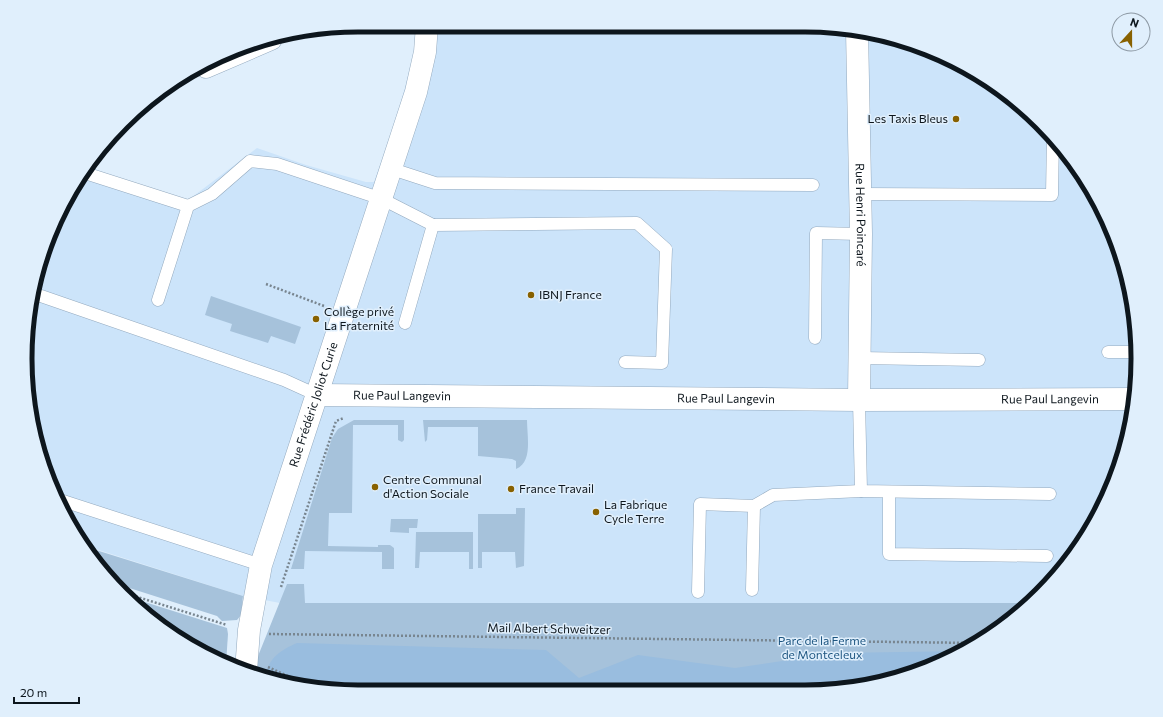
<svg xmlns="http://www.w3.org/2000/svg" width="1163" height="717" font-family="Commissioner,sans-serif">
	<rect width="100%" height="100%" fill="#e0effc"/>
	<polygon fill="#cce4fa" points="416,25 848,28 932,50 1007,94 1055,138 1093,192 1120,251 1135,315 1137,380 1127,445 1104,506 1069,561 1030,603 280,603 243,596 83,545 43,465 25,358 43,252 86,169 187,201 257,148 306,165 366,182 374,182 395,124 414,54"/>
	<g fill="#a6c2db">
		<polygon points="211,296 301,327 295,344 271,336 268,343 230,331 232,324 205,315"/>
		<polygon points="354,420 404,420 404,440 402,442 398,440 398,425 353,425 352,513 329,513 328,546 378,547 378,545 390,545 394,548 394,569 382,569 382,552 305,551 304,569 291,569 332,438 338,429"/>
		<path d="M423,420H527C527,436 533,462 516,469V461L512,459L478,456V427H428L427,440L425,442Z"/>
		<polygon points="516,508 525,508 524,566 516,568 515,552 482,552 482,568 478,568 478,514 516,514"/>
		<polygon points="391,519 418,519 417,528 409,528 409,533 390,532"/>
		<polygon points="416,532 473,532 473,569 469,569 469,552 420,552 419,568 415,568"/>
		<polygon points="83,546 243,596 241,615 237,620 222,621 217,616 120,585"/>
		<polygon points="287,584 304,584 305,603 1030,603 1025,609 971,647 911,674 827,691 315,689 255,673 256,661"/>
		<polygon points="132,598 227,628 228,634 226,664 156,623"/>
	</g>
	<path fill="#99bddf" d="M297,643L546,650L579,678L638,655L735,668L836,653L964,651L911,674L827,691L315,689L266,676C268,658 281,650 297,643Z"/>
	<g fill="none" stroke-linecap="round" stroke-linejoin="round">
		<defs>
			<g id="service">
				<polyline points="392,169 435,183 813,185"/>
				<polyline points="85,173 188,206"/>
				<polyline points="860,194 1052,195 1053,136"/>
				<polyline points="433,225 637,223 666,249 662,363 625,362"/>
				<polyline points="35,297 41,296 284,380 317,395"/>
				<polyline points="158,300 188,206 212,194 250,161 277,164 382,199 433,225 405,323"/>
				<polyline points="815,338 816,233 861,234"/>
				<polyline points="1108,352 1136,352"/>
				<polyline points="860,358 979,360"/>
				<polyline points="859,400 861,491 1050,494"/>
				<polyline points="889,492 889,554 1047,556"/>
				<polyline points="60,500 261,565"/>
				<polyline points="752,590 754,506"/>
				<polyline points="698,592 700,504 754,506 773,495 861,491"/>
			</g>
			<g id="minor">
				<path id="s1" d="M857,30L861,234L859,400"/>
				<polyline points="206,67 271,39"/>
				<path id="s2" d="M317,395L859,400L1134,399"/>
				<path id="s3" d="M246,671L249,630L261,565L416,92L425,52L427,25"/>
			</g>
		</defs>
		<use href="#service" stroke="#93a9be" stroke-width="13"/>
		<use href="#minor" stroke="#93a9be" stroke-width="23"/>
		<g stroke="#78858f" stroke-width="2.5" stroke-dasharray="2 2" stroke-linecap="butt">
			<polyline points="266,284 324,306"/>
			<polyline points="281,587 336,421 344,418"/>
			<polyline points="128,594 227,625"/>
			<polyline points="269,634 977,643"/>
			<polyline points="268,667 316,689"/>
			<polyline points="602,690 658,691"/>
		</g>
		<use href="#service" stroke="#fff" stroke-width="12"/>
		<use href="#minor" stroke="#fff" stroke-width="22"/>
	</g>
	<g fill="#886100" stroke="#e0effc" stroke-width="1.5">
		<circle cx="956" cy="119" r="4"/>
		<circle cx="531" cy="295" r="4"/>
		<circle cx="316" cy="319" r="4"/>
		<circle cx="375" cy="487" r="4"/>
		<circle cx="511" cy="489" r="4"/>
		<circle cx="596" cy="512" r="4"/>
	</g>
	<g text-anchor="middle" stroke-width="3" stroke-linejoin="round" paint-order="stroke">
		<g font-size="12" fill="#0d161d" stroke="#e0effc" text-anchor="start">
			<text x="948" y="123" text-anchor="end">Les Taxis Bleus</text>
			<text x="539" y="299">IBNJ France</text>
			<text x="324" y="316">Collège privé<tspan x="324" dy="14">La Fraternité</tspan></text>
			<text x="383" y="484">Centre Communal<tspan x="383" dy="14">d'Action Sociale</tspan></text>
			<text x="519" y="493">France Travail</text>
			<text x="604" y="509">La Fabrique<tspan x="604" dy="14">Cycle Terre</tspan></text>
		</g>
		<g font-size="12" fill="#0d161d" stroke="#e0effc">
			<text dy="4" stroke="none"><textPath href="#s1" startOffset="185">Rue Henri Poincaré</textPath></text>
			<text dy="4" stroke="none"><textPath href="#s2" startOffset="85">Rue Paul Langevin</textPath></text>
			<text dy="4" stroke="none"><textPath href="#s2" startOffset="409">Rue Paul Langevin</textPath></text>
			<text dy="4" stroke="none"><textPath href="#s2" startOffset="733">Rue Paul Langevin</textPath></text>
			<text dy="4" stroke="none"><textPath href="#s3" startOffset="276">Rue Frédéric Joliot Curie</textPath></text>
			<text transform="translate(549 629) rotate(1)" y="4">Mail Albert Schweitzer</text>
		</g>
		<g font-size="12" fill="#1d5580" stroke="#e0effc">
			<text x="822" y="645">Parc de la Ferme<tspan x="822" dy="14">de Montceleux</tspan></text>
		</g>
	</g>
	<path d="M0 0H1163V717H0ZM358 32H805A326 326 0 0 1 1131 358V359A326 326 0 0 1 805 685H358A326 326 0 0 1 32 359V358A326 326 0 0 1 358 32Z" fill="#e0effc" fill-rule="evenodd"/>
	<path fill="none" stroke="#0d161d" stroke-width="5" d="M358 32H805A326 326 0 0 1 1131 358V359A326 326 0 0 1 805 685H358A326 326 0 0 1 32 359V358A326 326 0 0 1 358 32Z"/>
	<g transform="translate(1131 32) rotate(21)"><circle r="19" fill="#e0effc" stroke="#8c98a3"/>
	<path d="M0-3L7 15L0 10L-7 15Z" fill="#886100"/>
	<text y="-6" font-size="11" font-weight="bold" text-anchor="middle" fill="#0d161d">N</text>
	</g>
	<path d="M14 697v6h65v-6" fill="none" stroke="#0d161d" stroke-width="2"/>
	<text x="20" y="697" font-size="12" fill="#0d161d" stroke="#e0effc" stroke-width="3" paint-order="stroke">20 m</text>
</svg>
